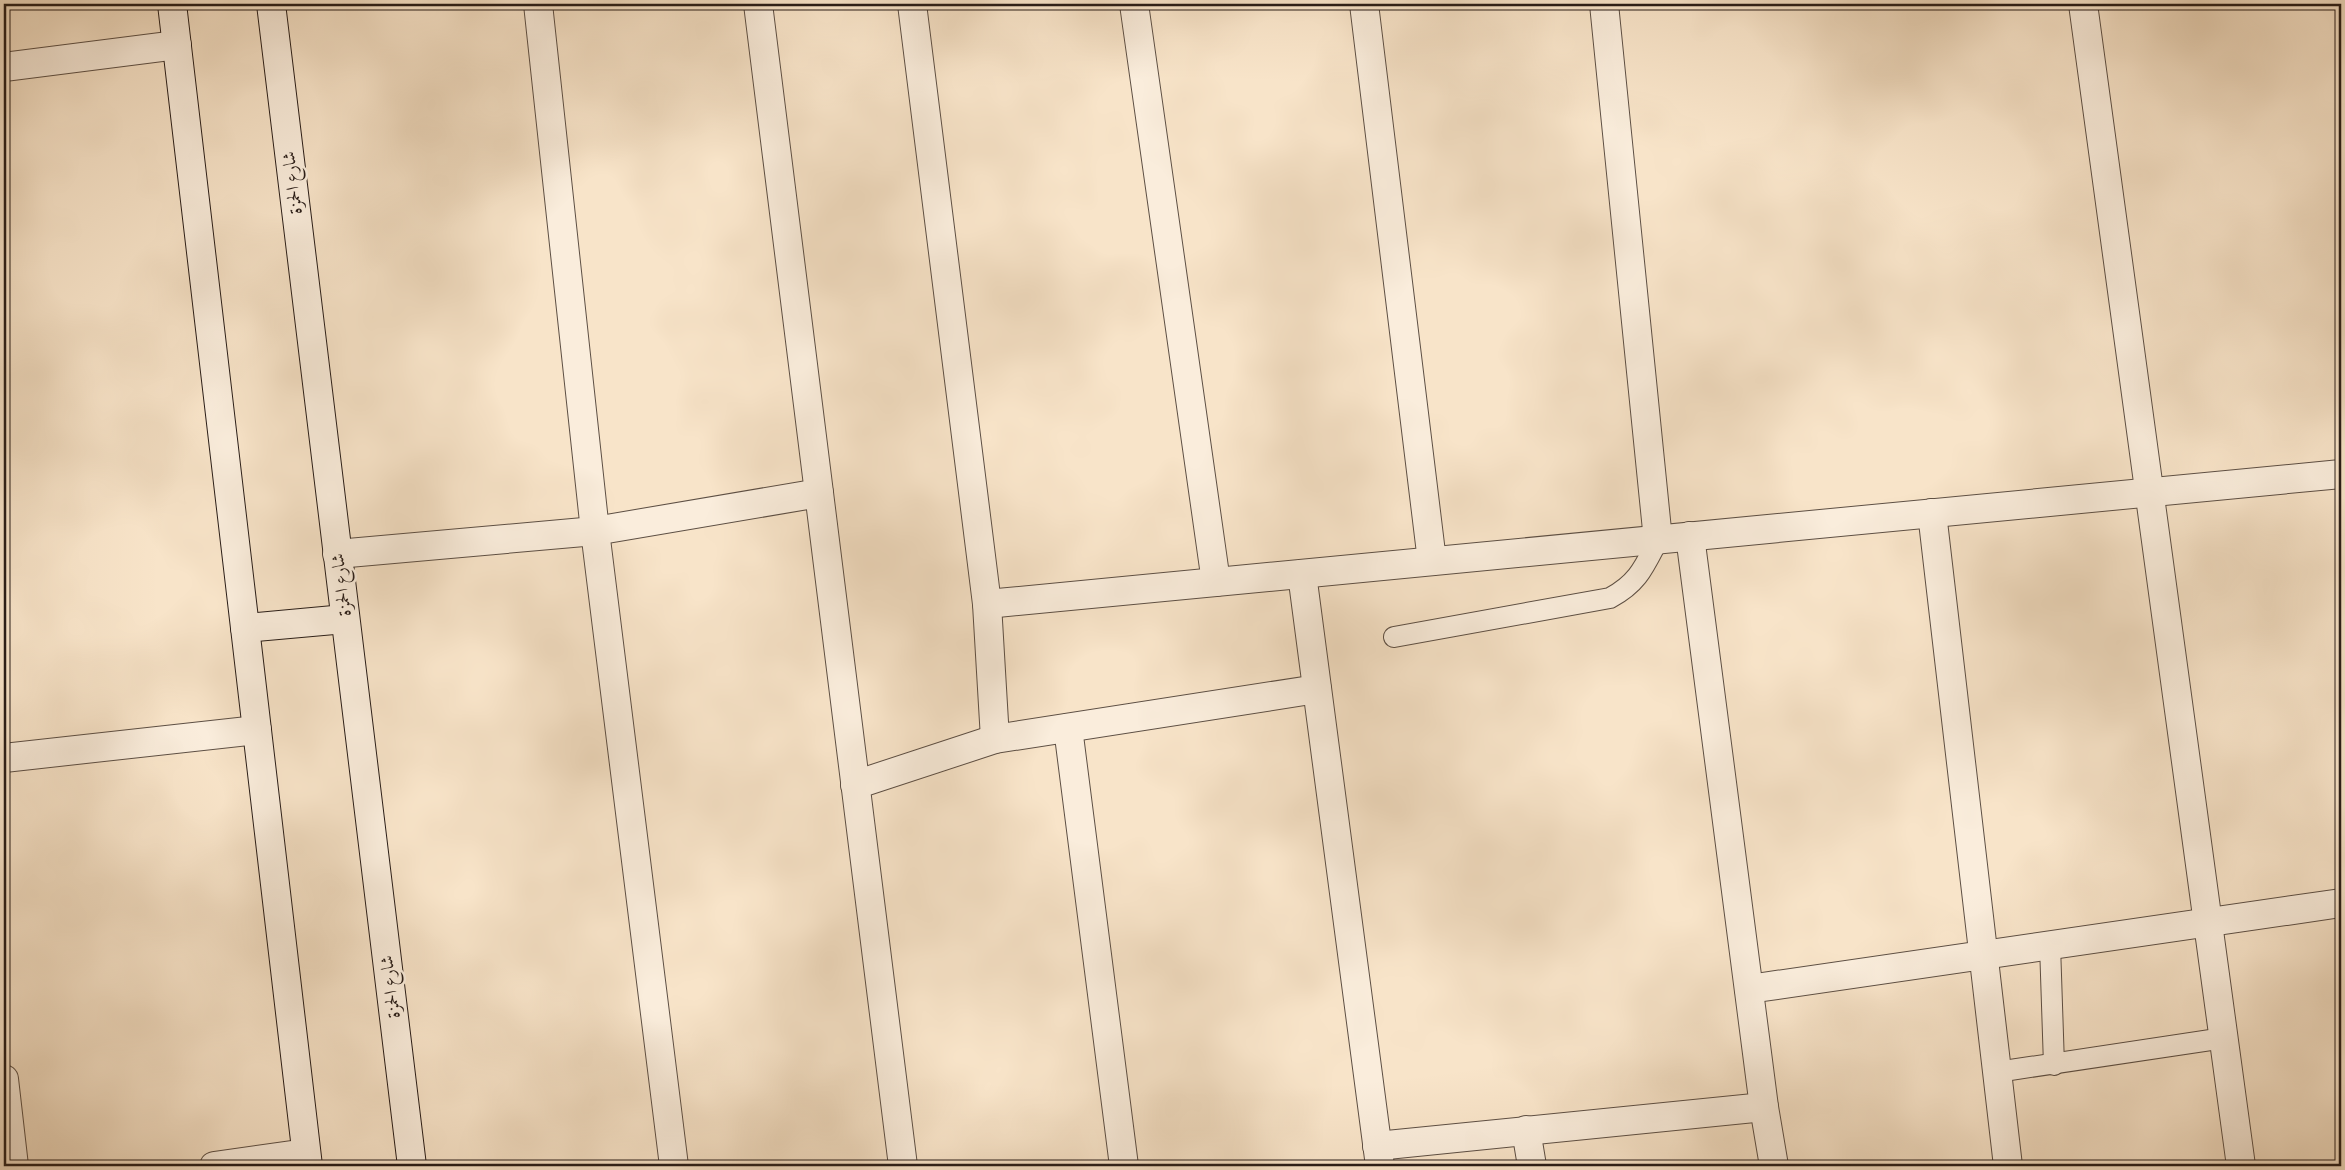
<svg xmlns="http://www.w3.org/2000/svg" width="2345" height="1170" font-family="'Sorts Mill Goudy',Amiri,serif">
	<rect width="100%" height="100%" fill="#f8e4c9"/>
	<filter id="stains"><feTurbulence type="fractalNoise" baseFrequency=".004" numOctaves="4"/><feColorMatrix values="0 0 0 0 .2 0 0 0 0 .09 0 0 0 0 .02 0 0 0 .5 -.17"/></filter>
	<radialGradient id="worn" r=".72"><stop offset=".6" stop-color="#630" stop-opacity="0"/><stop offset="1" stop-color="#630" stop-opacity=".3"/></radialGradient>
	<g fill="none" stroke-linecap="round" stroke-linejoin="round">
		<defs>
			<g id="lane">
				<path d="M1394,637L1610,598C1638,583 1644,567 1658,540"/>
				<polyline points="2050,945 2054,1065"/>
				<polyline points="1997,1072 2224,1038"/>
			</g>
			<g id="street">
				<polyline points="538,4 595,531 674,1166"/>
				<polyline points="758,4 903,1166"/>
				<polyline points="912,4 987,604 995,739"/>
				<polyline points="1134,4 1216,582"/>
				<polyline points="1364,4 1432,561"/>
				<polyline points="1604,4 1658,540"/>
				<polyline points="2083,4 2241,1166"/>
				<polyline points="4,67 177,45"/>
				<polyline points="1932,513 2008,1166"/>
				<polyline points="1690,536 1764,1107 1774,1166"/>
				<polyline points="337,554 595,531 819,493"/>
				<polyline points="1302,574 1380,1166"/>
				<polyline points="987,604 2341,474"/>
				<polyline points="1068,728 1124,1166"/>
				<polyline points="4,758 257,730"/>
				<polyline points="855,785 995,739 1317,689"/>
				<polyline points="1749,989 2341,903"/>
				<polyline points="4,1079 14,1166"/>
				<polyline points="1526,1130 1532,1166"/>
				<polyline points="1377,1146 1764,1107"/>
				<polyline points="214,1166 306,1153"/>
			</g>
			<g id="secondary">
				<polyline points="172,4 308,1166"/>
				<polyline points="271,4 412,1166"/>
				<polyline points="245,628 345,619"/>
			</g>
		</defs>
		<use href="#lane" stroke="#5d4f44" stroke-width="22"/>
		<use href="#street" stroke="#5d4f44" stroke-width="30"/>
		<use href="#secondary" stroke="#291d18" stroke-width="30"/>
		<use href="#lane" stroke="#faeddc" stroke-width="20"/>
		<use href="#street" stroke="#faeddc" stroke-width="28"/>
		<use href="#secondary" stroke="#faeddc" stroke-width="28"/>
	</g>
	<g text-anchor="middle" stroke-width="5" stroke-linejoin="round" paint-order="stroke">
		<g font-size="18" fill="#291d18" stroke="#faeddc">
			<text transform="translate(292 183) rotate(-97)" y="6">شارع الحمزة</text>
			<text transform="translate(341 585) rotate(-97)" y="6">شارع الحمزة</text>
			<text transform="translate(390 987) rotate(-97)" y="6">شارع الحمزة</text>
		</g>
	</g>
	<rect width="2345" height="1170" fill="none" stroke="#f8e4c9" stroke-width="20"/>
	<rect x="5" y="5" width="2335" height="1160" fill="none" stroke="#291d18" stroke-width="2.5"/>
	<rect x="10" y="10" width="2325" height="1150" fill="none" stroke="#291d18"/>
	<rect width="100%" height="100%" filter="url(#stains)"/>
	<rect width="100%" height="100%" fill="url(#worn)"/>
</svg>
